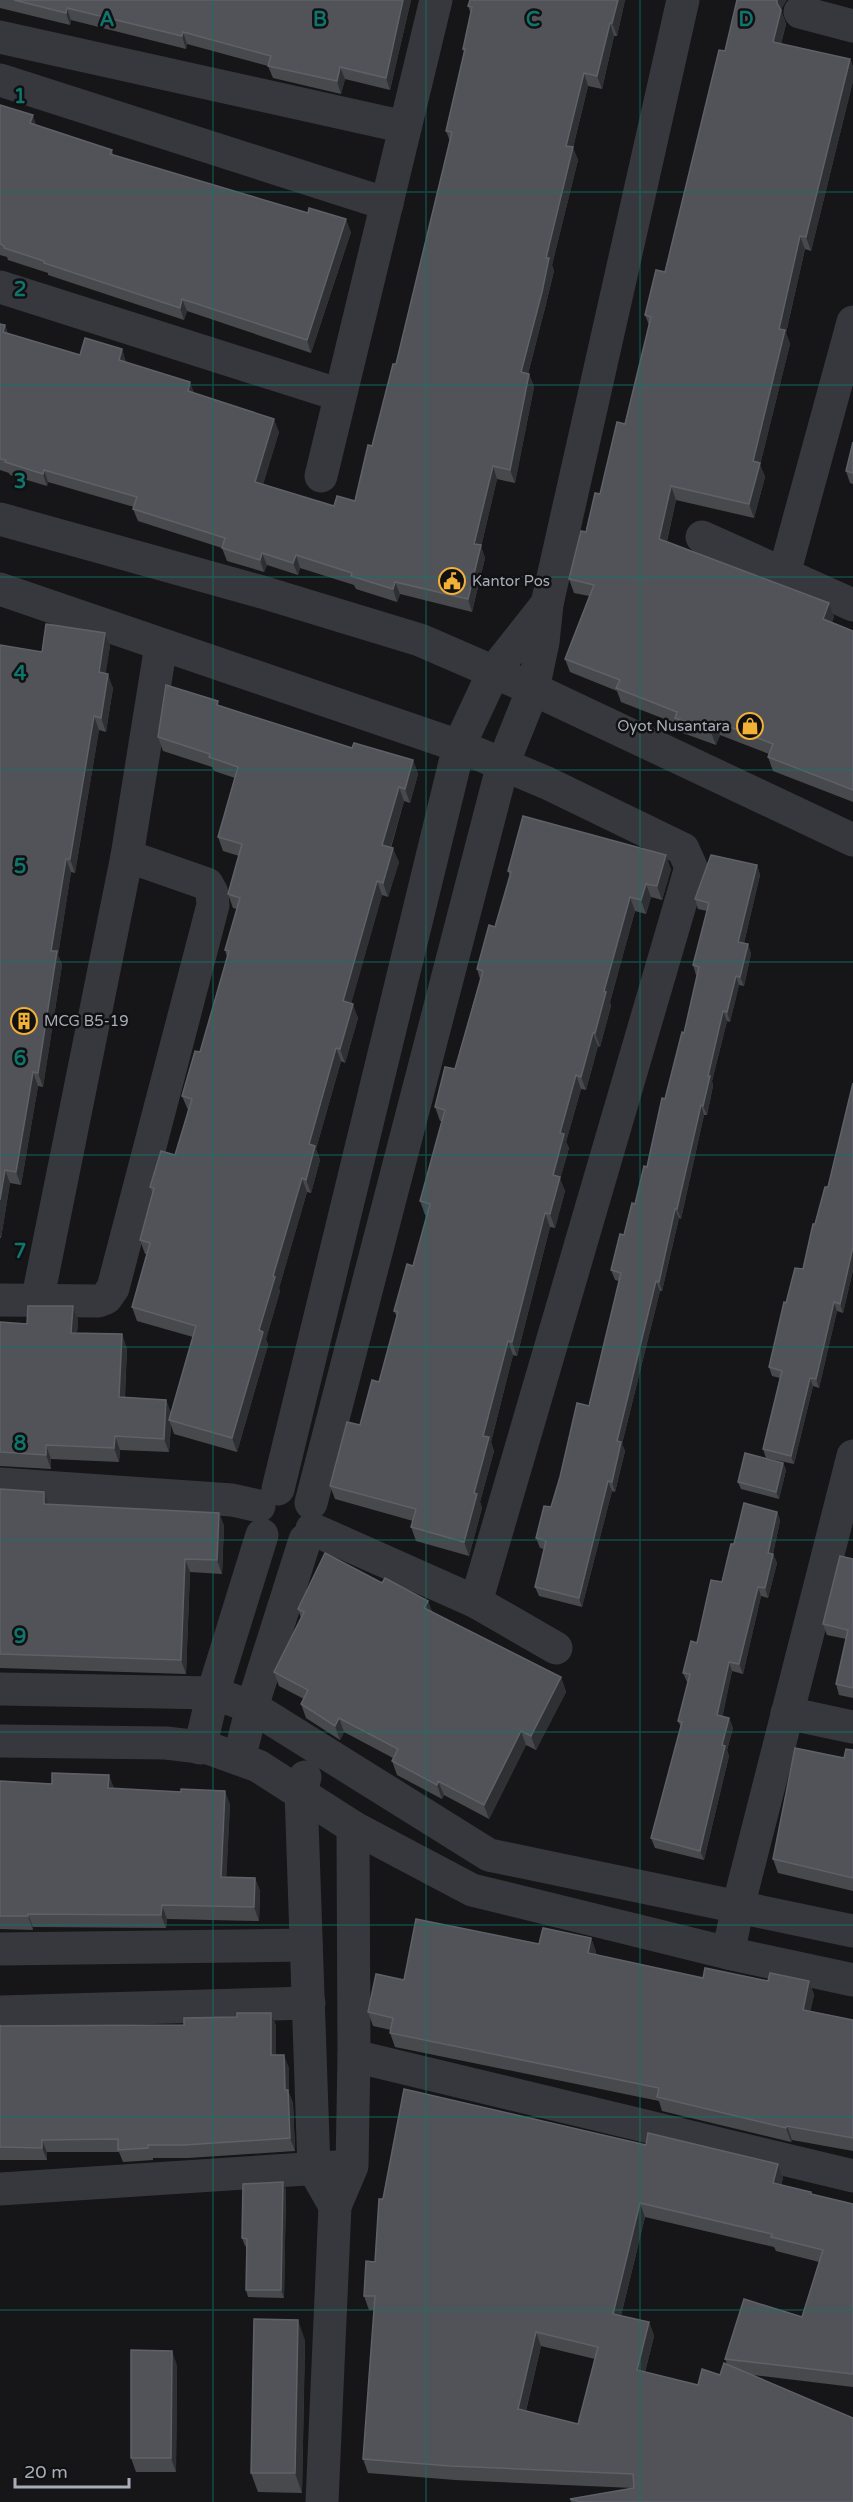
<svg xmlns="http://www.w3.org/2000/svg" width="853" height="2502" font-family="'Varela Round',sans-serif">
	<rect width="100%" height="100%" fill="#161618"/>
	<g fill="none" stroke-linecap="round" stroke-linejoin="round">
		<g stroke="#37383d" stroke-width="33">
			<polyline points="800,12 853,26"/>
			<polyline points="0,37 405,127"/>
			<polyline points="0,80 387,204"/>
			<polyline points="0,287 340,395"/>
			<polyline points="853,322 784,574 853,605"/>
			<polyline points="321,476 436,0"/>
			<polyline points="0,519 262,592 420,640 533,689 853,840"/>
			<polyline points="702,537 784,574"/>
			<polyline points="0,589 459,746 547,783 683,849 691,867 476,1602"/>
			<polyline points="547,604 683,0"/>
			<polyline points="0,1300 98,1301 106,1298 113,1288 213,905 212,893 207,884 127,856"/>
			<polyline points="37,1302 127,856 161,645"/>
			<polyline points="0,1484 232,1500 259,1506"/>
			<polyline points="278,1489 459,746 494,671 547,604 543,642 533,689 503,764 311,1503"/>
			<polyline points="312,1529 476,1602 556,1648"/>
			<polyline points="0,1689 213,1693 252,1707 489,1855 853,1931"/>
			<polyline points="787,1713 853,1727"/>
			<polyline points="0,1741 166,1743 208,1748 258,1766 353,1827 472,1890 728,1953 853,1980"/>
			<polyline points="200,1748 213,1693 262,1535"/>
			<polyline points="239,1759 252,1707 305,1540"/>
			<polyline points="305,1777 301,1792 314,2169 335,2206 352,2166 354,2056 353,1827"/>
			<polyline points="0,1949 306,1945"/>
			<polyline points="728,1953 738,1907 853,1456"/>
			<polyline points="0,2012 309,2003"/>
			<polyline points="354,2056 853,2176"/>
			<polyline points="0,2189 336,2167"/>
			<polyline points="322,2502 335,2206"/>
		</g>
	</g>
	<g fill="#47494d" fill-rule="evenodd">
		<polygon points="0,0 411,0 390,90 345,79 341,94 273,78 268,66 187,44 186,49 71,20 70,25 0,8"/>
		<polygon points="625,0 617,36 614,36 602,89 588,86 573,148 578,160 552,265 554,271 546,304 528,374 529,374 534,387 515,483 497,479 481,547 485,558 472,612 400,594 397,602 356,589 354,585 300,568 298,575 267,565 264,572 227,561 222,548 138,521 133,509 134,507 48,482 47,486 10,475 9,473 0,470 0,324 5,325 8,334 80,355 122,349 126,363 279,432 263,484 334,506 355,501 396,364 450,141 446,131 464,52 463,49 471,14 468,6"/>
		<polygon points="782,8 782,13 786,24 781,44 850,59 853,67 853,81 811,251 805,249 786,333 790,344 760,465 765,477 754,518 676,500 667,541 829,603 834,617 832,622 853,631 853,802 773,771 768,757 769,754 720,735 716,745 680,732 677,724 621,702 617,691 570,672 565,659 589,596 574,593 569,579 625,424 649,325 645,315 665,272 725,51"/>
		<polygon points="0,105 36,125 112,150 113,155 351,232 311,353 187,311 184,320 48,275 48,273 8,260 7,257 0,255"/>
		<polygon points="853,442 853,484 850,483 846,471"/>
		<polygon points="105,633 110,646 105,673 113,688 106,732 99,730 75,873 71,872 58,955 62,965 43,1087 38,1086 21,1185 10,1183 1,1238 0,1238 0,645 42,652"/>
		<polygon points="219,706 352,748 413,760 418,774 410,803 404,801 391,848 399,862 388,897 382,895 351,1003 358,1018 345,1063 341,1061 316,1149 320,1160 311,1193 307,1192 279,1288 280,1291 266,1339 268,1345 237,1452 174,1434 171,1425 169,1452 120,1450 119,1462 51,1459 51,1469 0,1466 0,1322 27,1324 73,1306 78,1320 77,1333 127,1348 125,1397 166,1400 171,1413 193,1337 137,1321 132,1307 147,1254 145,1254 140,1240 153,1194 150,1187 175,1155 188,1110 182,1096 200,1052 227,957 225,950 237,909 233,908 228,894 239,856 223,851 218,837 235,778 214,771 212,767 163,751 158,737"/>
		<polygon points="757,865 760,875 744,943 748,944 751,954 744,986 739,985 730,1022 727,1021 712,1081 713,1086 707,1115 704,1115 681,1219 679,1218 662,1291 660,1291 622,1444 625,1451 615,1492 612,1491 582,1607 539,1596 535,1587 544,1549 540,1548 536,1538 551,1507 589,1406 619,1281 615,1280 611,1270 635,1204 647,1167 684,1033 697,975 696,975 693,965 707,911 698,909 695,899"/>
		<polygon points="671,869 662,900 651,897 646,914 635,911 610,1002 611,1006 600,1047 598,1046 586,1090 581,1089 566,1142 569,1148 560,1179 565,1191 555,1228 550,1227 517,1356 513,1355 491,1442 494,1451 480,1502 482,1508 469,1556 416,1541 411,1527 413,1521 335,1499 330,1486 360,1425 379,1382 397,1317 394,1311 413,1266 427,1215 425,1215 420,1201 442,1121 440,1121 435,1107 455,1069 480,979 477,969 495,927 510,876 508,871"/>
		<polygon points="853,1083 853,1270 843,1313 837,1311 819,1388 813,1386 794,1464 766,1458 763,1449 780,1378 772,1376 769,1367 786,1303 803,1269 815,1224 828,1187"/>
		<polygon points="783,1463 786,1470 779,1499 741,1489 738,1482"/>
		<polygon points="0,1489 48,1504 219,1513 224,1526 222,1574 190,1572 186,1674 0,1668"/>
		<polygon points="777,1512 780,1521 773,1554 777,1563 768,1598 761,1596 743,1674 732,1671 722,1717 729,1718 733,1728 727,1750 729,1756 704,1860 655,1848 651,1838 681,1727 678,1721 688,1682 687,1682 683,1673 722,1582 734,1544"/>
		<polygon points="853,1559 853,1698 839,1695 836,1684 846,1639 827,1635 823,1624"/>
		<polygon points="382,1583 428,1601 432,1612 561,1677 566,1692 536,1750 526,1745 489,1819 444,1795 442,1799 397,1775 392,1761 393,1758 344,1732 340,1740 306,1718 301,1704 304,1699 279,1686 274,1672 301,1618 298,1609"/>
		<polygon points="853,1750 853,1891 778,1873 773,1859 844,1758"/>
		<polygon points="0,1781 114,1789 230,1804 226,1877 255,1878 260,1891 259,1921 167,1919 166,1928 33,1927 33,1930 0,1929"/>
		<polygon points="591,1938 596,1952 596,1955 703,1978 768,1981 809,1981 814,1995 810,2011 853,2020 853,2151 792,2140 791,2142 662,2111 659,2101 395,2047 390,2033 391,2030 373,2026 368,2012 404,1980 539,1944"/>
		<polygon points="271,2013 276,2026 276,2055 289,2068 289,2093 293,2103 295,2151 188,2158 153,2158 153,2160 123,2162 119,2152 47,2152 47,2160 0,2160 0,2022 1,2026 184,2025 237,2017"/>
		<path d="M646,2145L778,2164L783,2178L781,2185L812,2194L853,2204V2387L753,2375L853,2502H571L570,2499L633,2488L455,2480L368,2473L363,2459L374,2310H369L364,2296L375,2262L383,2199ZM645,2217L774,2247L776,2251L819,2262L802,2317L725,2359L727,2364L720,2375L698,2385L645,2372L654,2336L649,2322L621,2316ZM541,2346L595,2359L578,2424L526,2411Z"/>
		<polygon points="286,2189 284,2298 248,2297 246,2290 246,2246 245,2246 242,2238"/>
		<polygon points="305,2340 302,2493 258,2492 251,2473"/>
		<polygon points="177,2365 176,2472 136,2472 131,2458"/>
	</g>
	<g fill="#2f3033">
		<polygon points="403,0 411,0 390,90 386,78"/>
		<polygon points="618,0 625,0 617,36 612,23"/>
		<polygon points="777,0 787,0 782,8 782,13 786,24 778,56 773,42"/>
		<polygon points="67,8 71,20 70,25 66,13"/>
		<polygon points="610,23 614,36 602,89 597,76"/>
		<polygon points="183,32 187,44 186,49 182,36"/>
		<polygon points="850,59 853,67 853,81 811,251 806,237"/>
		<polygon points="340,67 345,79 341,94 337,81"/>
		<polygon points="584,73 588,86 573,148 578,160 552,265 554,271 546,304 525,385 521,372 546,258 566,146"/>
		<polygon points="33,115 37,128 30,123"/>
		<polygon points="346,219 351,232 311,353 307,340"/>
		<polygon points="800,236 805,249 786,333 790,344 760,465 765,477 754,518 749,504 753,461 779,329"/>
		<polygon points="182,299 187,311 184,320 180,308"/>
		<polygon points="5,325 9,338 3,332"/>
		<polygon points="122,349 126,362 123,373 119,360"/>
		<polygon points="529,374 534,387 515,483 510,470"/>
		<polygon points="190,382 195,395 188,391"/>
		<polygon points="274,419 279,432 260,495 255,482"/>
		<polygon points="493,466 497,479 481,547 485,558 472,612 468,599 474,544"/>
		<polygon points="44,470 48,482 47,486 43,474"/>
		<polygon points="671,486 676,500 664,552 659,539"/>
		<polygon points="262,553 267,565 264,572 260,560"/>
		<polygon points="296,555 300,568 298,575 293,563"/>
		<polygon points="395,582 400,594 397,602 393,589"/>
		<polygon points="829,603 834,617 828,632 823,619"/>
		<polygon points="105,633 110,646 104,686 99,672"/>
		<polygon points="108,674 113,688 106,732 101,718"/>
		<polygon points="94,716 99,730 75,873 70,859"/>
		<polygon points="715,721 720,735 716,745 711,732"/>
		<polygon points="413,760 418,774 410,803 405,789"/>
		<polygon points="399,787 404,801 387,859 382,845"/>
		<polygon points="393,848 399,862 388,897 383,883"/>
		<polygon points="666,855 671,869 662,900 657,886"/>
		<polygon points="66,859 71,872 58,955 62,965 43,1087 38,1073 51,951"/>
		<polygon points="757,865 760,875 742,951 738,942"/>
		<polygon points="377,881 382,895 348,1015 343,1001"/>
		<polygon points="646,884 651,897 646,914 641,900"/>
		<polygon points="630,897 635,911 610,1002 611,1006 600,1047 595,1033 604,991"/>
		<polygon points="748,944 751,954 744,986 740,977"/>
		<polygon points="736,976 739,985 730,1022 727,1012"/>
		<polygon points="353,1004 358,1018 345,1063 340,1049"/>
		<polygon points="723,1011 727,1021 712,1081 713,1086 707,1115 703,1106 708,1076"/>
		<polygon points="593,1033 598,1046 586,1090 581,1077"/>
		<polygon points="336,1048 341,1061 316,1149 320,1160 311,1193 306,1180 309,1144"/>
		<polygon points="33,1072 38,1086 21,1185 16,1172"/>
		<polygon points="576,1075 581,1089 566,1142 569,1148 560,1179 565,1191 555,1228 550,1214 553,1175 560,1133"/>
		<polygon points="701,1105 704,1115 681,1219 677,1209"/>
		<polygon points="5,1170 10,1183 1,1238 0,1235 0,1200"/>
		<polygon points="302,1178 307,1192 279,1288 280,1291 266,1339 268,1345 237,1452 232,1438 273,1276"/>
		<polygon points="675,1209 679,1218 662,1291 659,1282"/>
		<polygon points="545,1213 550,1227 517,1356 512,1342"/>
		<polygon points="853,1247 853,1270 843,1313 840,1304"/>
		<polygon points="656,1281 660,1291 622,1444 625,1451 615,1492 612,1482 617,1441"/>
		<polygon points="834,1302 837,1311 819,1388 816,1379"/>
		<polygon points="73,1306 78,1320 76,1346 71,1333"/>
		<polygon points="122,1334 127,1348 124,1411 119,1397"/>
		<polygon points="508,1341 513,1355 491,1442 494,1451 480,1502 482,1508 469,1556 464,1542 483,1436"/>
		<polygon points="810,1378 813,1386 794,1464 791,1456"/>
		<polygon points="166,1400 171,1413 169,1420 171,1425 169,1452 164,1439"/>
		<polygon points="115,1436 120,1450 119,1462 114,1448"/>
		<polygon points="46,1445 51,1459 51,1469 46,1455"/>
		<polygon points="783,1463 786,1470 779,1499 776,1492"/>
		<polygon points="608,1481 612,1491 582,1607 579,1598"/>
		<polygon points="44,1492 49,1506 44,1504"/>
		<polygon points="777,1512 780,1521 771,1562 768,1553"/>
		<polygon points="219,1513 224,1526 222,1574 217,1560"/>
		<polygon points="773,1554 777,1563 768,1598 765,1588"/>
		<polygon points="185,1559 190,1572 186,1674 181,1660"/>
		<polygon points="758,1587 761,1596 743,1674 739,1664"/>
		<polygon points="428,1601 433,1615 424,1608"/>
		<polygon points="729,1662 732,1671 721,1725 717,1715"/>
		<polygon points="561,1677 566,1692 536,1750 531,1736"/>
		<polygon points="339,1718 344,1732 340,1740 335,1726"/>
		<polygon points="729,1718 733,1728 727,1750 729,1756 704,1860 700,1851 722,1745"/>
		<polygon points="521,1731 526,1745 489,1819 484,1805"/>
		<polygon points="109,1775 114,1788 108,1788"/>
		<polygon points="438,1781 444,1795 442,1799 437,1785"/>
		<polygon points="225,1791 230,1804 226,1890 221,1877"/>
		<polygon points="255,1878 260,1891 259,1921 254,1907"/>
		<polygon points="162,1905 167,1919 166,1928 161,1915"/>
		<polygon points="28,1914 33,1927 33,1930 28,1916"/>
		<polygon points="591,1938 596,1952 593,1967 588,1953"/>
		<polygon points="809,1981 814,1995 808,2024 803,2010"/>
		<polygon points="271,2013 276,2026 276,2068 271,2055"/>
		<polygon points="284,2055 289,2068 289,2093 293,2103 295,2151 290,2138 285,2090"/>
		<polygon points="787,2126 792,2140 791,2142 786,2128"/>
		<polygon points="42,2140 47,2152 47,2160 42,2148"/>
		<polygon points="778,2164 783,2178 778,2197 773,2183"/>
		<polygon points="283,2182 286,2189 284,2298 281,2290"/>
		<polygon points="640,2203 645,2217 618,2328 613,2314"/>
		<polygon points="298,2320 305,2340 302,2493 295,2473"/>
		<polygon points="649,2322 654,2336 642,2384 637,2370"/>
		<polygon points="536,2332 541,2346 523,2423 518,2409"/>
		<polygon points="172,2351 177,2365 176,2472 171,2458"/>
	</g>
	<g fill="#525359" stroke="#5f6168" stroke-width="1.5" fill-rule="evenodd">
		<polygon points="14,0 403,0 386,78 340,67 337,81 268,66 271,56 183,32 182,36 67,8 66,13"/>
		<polygon points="470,0 618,0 612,23 610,23 597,76 584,73 566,146 573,147 546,258 549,258 542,292 521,372 529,374 510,470 493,466 474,544 481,545 468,599 395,582 393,589 351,576 352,573 296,555 293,563 262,553 260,560 222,548 225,538 133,509 137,497 44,470 43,474 5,462 6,460 0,459 0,324 5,325 3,332 80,355 85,338 122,349 119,360 190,382 188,391 274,419 255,482 334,506 337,496 355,501 368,445 372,446 393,364 396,364 452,132 446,131 465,49 463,49 472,7 468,6"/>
		<polygon points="737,0 777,0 777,3 781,10 773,42 850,59 806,237 800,236 779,329 785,330 753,461 760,463 749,504 671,486 659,539 829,603 823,619 853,631 853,790 768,757 773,744 715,721 711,732 675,718 677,712 616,688 620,680 565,659 594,585 569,579 581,531 586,532 595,493 600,494 617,422 625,424 651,317 645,315 656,270 665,272 719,50 725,51"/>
		<polygon points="0,105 33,115 30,123 112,150 110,154 308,213 309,208 346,219 307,340 182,299 180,308 44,263 44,261 4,248 4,246 0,244"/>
		<polygon points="853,442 853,473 846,471"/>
		<polygon points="46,624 105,633 99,672 108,674 101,718 94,716 70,859 66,859 51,951 57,951 38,1073 33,1072 16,1172 5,1170 0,1200 0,645 42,652"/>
		<polygon points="166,685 218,701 217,705 352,748 354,743 413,760 405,789 399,787 382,845 393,848 383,883 377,881 343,1001 353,1004 340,1049 336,1048 309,1144 315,1146 306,1180 302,1178 273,1276 275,1277 259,1330 263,1332 232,1438 169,1420 196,1326 132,1307 150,1243 140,1240 154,1188 150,1187 161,1151 175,1155 192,1099 182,1096 195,1051 200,1052 229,951 225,950 240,898 228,894 242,844 218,837 238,767 209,757 210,754 158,737"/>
		<polygon points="523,816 666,855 657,886 646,884 641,900 630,897 604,991 606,992 595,1033 593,1033 581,1077 576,1075 560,1133 564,1134 553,1175 560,1177 550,1214 545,1213 512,1342 508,1341 483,1436 489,1437 474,1493 477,1494 464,1542 411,1527 416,1509 330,1486 347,1422 360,1425 372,1380 379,1382 398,1312 394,1311 407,1264 413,1266 430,1204 420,1201 445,1110 435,1107 445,1067 455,1069 483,971 477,969 489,925 495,927 511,872 508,871"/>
		<polygon points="711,855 757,865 738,942 748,944 740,977 736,976 727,1012 723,1011 708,1076 710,1076 703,1106 701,1105 677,1209 675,1209 659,1282 656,1281 617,1441 621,1442 612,1482 608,1481 579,1598 535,1587 546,1541 536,1538 544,1506 551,1507 560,1477 577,1403 589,1406 621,1273 611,1270 620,1234 624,1235 632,1203 635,1204 644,1166 647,1167 662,1098 665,1099 682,1032 684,1033 699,967 693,965 709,903 695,899"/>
		<polygon points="853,1083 853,1247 840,1304 834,1302 816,1379 810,1378 791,1456 763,1449 782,1371 769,1367 784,1302 786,1303 795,1268 803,1269 813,1224 815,1224 825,1187 828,1187"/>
		<polygon points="28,1306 73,1306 71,1333 122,1334 119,1397 166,1400 164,1439 115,1436 114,1448 46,1445 46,1455 0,1452 0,1322 27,1324"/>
		<polygon points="745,1453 783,1463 776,1492 738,1482"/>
		<polygon points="0,1489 44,1492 44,1504 219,1513 217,1560 185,1559 181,1660 0,1654"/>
		<polygon points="744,1503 777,1512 768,1553 773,1554 765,1588 758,1587 739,1664 729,1662 717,1715 729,1718 722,1745 725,1746 700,1851 651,1838 682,1722 678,1721 690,1674 683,1673 691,1641 697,1643 711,1580 722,1582 731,1544 734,1544"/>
		<polygon points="325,1553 382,1583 385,1578 428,1601 424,1608 561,1677 531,1736 521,1731 484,1805 438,1781 437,1785 392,1761 398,1749 339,1718 335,1726 301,1704 308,1690 274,1672 304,1612 298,1609"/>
		<polygon points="840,1556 853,1559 853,1688 836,1684 848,1630 823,1624"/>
		<polygon points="795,1748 844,1758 846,1749 853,1750 853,1878 773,1859"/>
		<polygon points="52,1773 109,1775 108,1788 181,1792 181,1789 225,1791 221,1877 255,1878 254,1907 162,1905 161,1915 28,1914 28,1916 0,1916 0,1781 52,1784"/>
		<polygon points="416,1919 539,1944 543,1928 591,1938 588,1953 703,1978 705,1968 768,1981 770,1973 809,1981 803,2010 853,2020 853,2138 787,2126 786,2128 657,2097 659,2088 390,2033 393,2018 368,2012 376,1974 404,1980"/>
		<polygon points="237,2013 271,2013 271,2055 284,2055 285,2090 288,2090 290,2138 184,2145 148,2145 148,2148 118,2150 118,2139 42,2140 42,2148 0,2147 0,2026 184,2025 184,2018 237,2017"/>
		<path d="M404,2089L646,2145L648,2133L778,2164L773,2183L811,2192V2194L853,2204V2374L725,2359L744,2299L802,2317L823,2250L771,2237L772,2234L640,2203L613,2314L649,2322L637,2370L698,2385L702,2369L720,2375L724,2363L853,2418V2502H581L570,2499L634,2488L633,2474L450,2466L363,2459L375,2296H364L366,2261L375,2262L379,2199H383ZM536,2332L598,2347L578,2424L518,2409Z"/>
		<polygon points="283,2182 281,2290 246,2290 247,2239 242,2238 243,2184"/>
		<polygon points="254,2319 298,2320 295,2473 251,2473"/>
		<polygon points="131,2350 172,2351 171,2458 131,2458"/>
	</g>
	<path fill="none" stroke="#0f766e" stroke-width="1.5" stroke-opacity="0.55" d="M213,0V2502M426,0V2502M640,0V2502M0,192H853M0,385H853M0,577H853M0,770H853M0,962H853M0,1155H853M0,1347H853M0,1540H853M0,1732H853M0,1925H853M0,2117H853M0,2310H853"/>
	<defs>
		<symbol id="civic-ring" viewBox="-11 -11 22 22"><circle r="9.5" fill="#111113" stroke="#f2b134" stroke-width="1.5"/><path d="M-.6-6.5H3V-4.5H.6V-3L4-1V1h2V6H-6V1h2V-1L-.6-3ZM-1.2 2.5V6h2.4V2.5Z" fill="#f2b134"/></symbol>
		<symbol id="shop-ring" viewBox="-11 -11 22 22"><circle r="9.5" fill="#111113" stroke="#f2b134" stroke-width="1.5"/><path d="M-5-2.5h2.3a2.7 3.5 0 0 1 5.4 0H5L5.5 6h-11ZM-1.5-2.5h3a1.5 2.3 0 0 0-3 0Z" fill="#f2b134"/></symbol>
		<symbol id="building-ring" viewBox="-11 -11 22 22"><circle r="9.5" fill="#111113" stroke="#f2b134" stroke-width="1.5"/><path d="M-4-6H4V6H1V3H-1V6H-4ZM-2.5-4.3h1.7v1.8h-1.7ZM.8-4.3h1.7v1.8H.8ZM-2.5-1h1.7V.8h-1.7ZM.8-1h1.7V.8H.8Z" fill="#f2b134"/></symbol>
	</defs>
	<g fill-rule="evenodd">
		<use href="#civic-ring" x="437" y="566" width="30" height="30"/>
		<use href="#shop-ring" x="735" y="711" width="30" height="30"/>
		<use href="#building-ring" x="9" y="1006" width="30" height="30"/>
	</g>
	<g text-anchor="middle" stroke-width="5" stroke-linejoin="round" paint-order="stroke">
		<g font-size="15" fill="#a8adb8" stroke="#111113" text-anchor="start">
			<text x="472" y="586">Kantor Pos</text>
			<text x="730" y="731" text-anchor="end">Oyot Nusantara</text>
			<text x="44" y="1026">MCG B5-19</text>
		</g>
	</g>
	<g font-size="20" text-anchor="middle" font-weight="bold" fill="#0f766e" stroke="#111113" stroke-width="5" stroke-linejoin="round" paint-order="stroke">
		<text x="107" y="26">A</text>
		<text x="320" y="26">B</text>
		<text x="533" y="26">C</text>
		<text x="746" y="26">D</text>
		<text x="20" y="103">1</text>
		<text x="20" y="296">2</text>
		<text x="20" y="488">3</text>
		<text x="20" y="680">4</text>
		<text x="20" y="873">5</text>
		<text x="20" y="1065">6</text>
		<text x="20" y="1258">7</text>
		<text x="20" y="1450">8</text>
		<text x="20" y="1643">9</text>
	</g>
	<path d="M15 2478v9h114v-9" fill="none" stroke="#a8adb8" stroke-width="3"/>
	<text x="24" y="2478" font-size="18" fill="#a8adb8" stroke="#111113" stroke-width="4.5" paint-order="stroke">20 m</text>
</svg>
